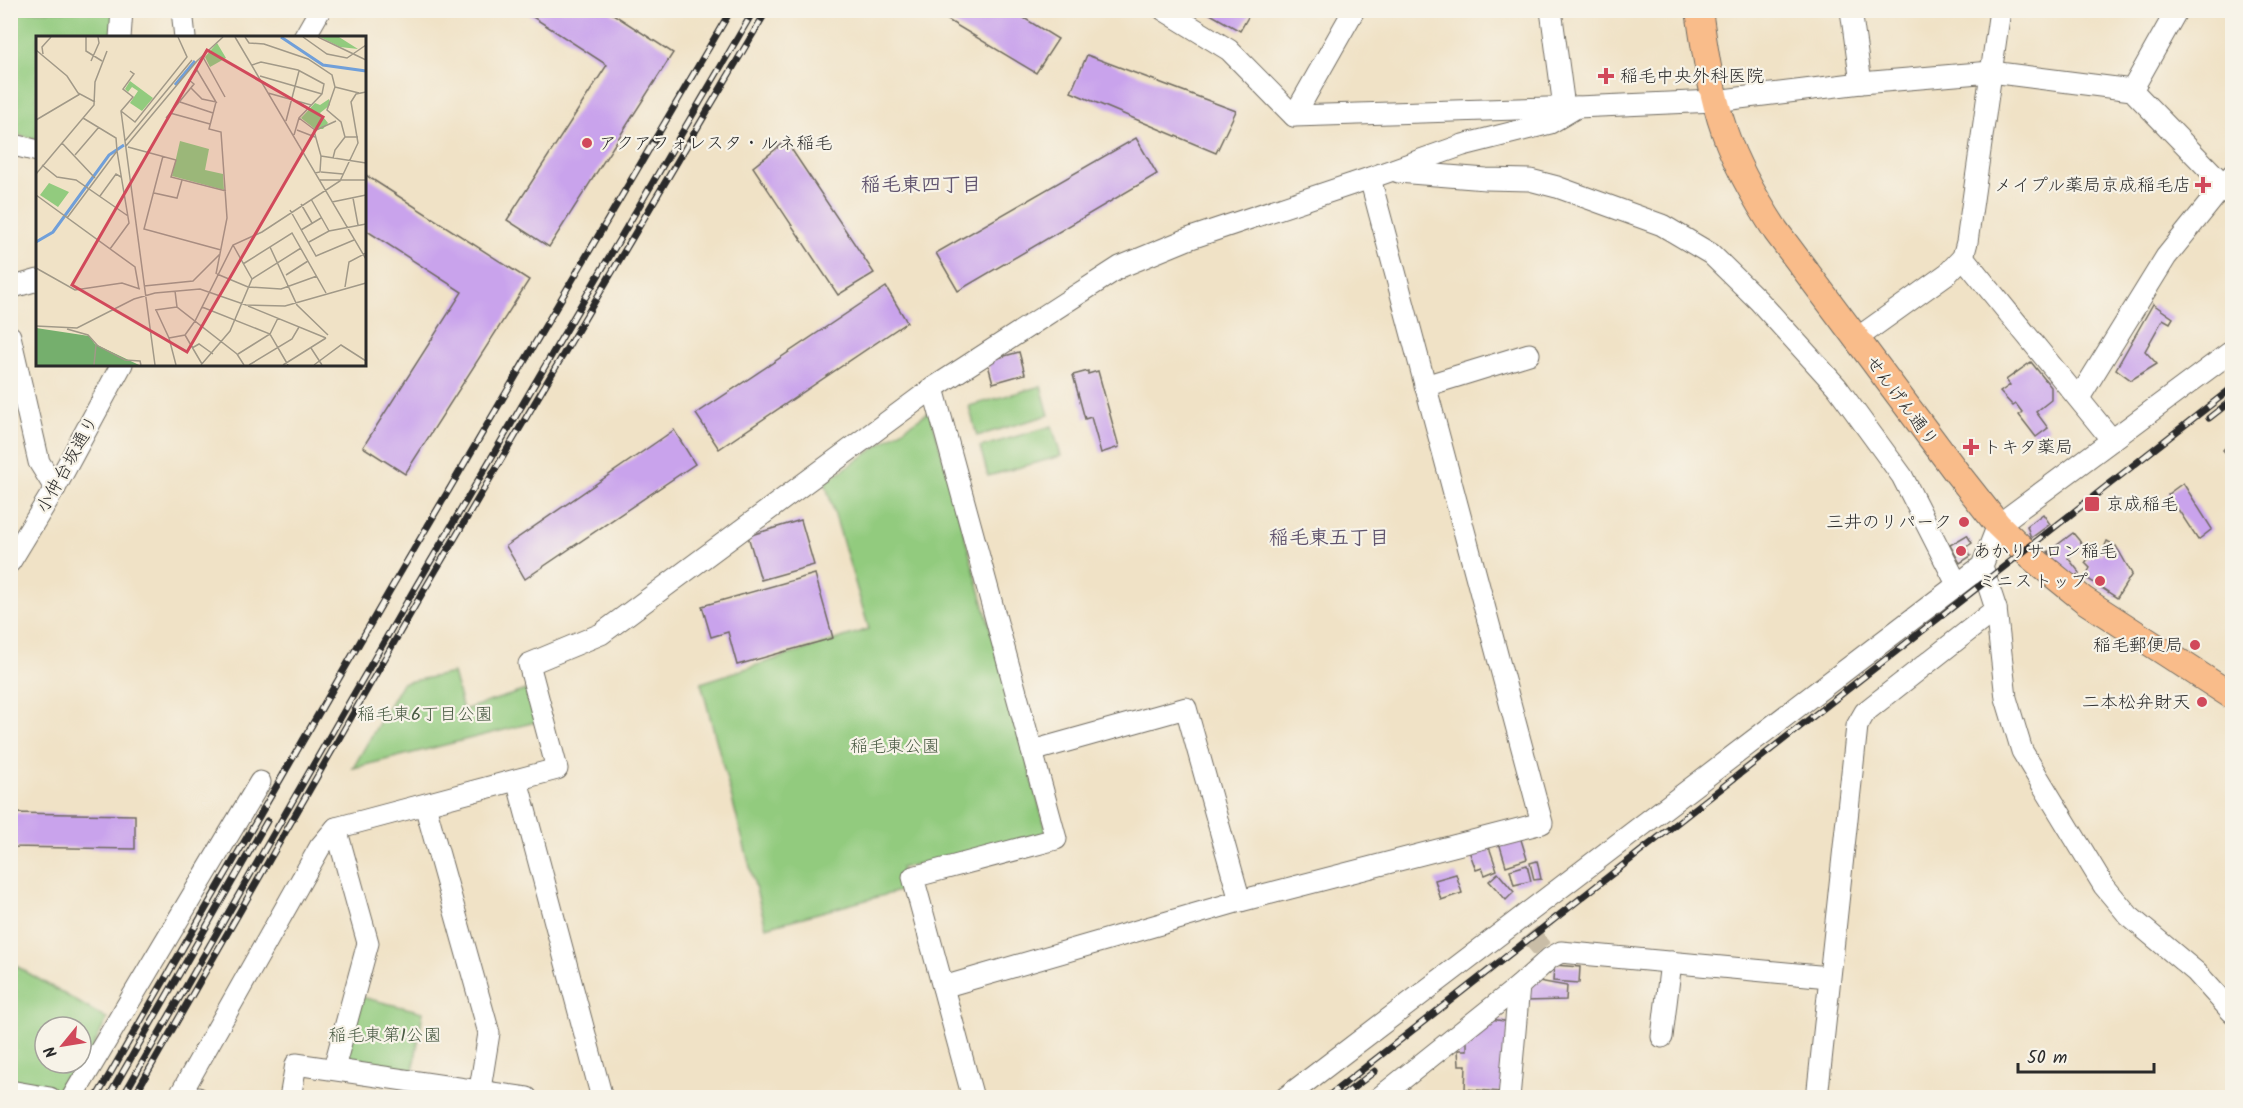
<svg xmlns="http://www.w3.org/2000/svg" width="2243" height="1108" font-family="Kalam,'Klee One',sans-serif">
	<rect width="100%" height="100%" fill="#f7f3e8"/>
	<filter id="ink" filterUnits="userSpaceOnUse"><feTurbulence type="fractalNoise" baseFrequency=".0167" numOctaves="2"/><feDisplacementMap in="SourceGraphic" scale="12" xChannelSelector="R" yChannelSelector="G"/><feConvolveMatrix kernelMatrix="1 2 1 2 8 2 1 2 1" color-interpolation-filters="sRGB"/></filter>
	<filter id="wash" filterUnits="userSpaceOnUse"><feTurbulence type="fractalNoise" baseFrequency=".008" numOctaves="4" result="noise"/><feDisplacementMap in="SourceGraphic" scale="24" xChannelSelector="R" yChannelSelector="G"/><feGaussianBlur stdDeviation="1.35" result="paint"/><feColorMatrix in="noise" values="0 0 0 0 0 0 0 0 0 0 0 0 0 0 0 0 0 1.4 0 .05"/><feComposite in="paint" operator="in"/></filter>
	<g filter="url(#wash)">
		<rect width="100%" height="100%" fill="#f0e2c6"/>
		<g fill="#92cb7e" stroke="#5e7b54" stroke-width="1.5" fill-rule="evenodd">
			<polygon points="10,11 117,11 115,37 38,38 37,140 11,133"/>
			<polygon points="1041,386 1049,415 977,436 969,406"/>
			<polygon points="930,411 1047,833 901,868 907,889 766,927 701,683 869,629 825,482"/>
			<polygon points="1052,426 1061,456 988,476 980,447"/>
			<polygon points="453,673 463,710 526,690 536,722 353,768 402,683"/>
			<path d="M11,963L107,1019L73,1088L59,1094L11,1084ZM45,1027H81V1063H45Z"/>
			<polygon points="361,997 423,1012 413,1071 349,1061 346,1053"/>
		</g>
		<g id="blocks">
			<g fill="#c9a3ec">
				<polygon points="522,10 607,10 673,53 549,247 507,220 607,65"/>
				<polygon points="931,10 1011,10 1058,39 1036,73"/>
				<polygon points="1203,10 1252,10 1240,31"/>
				<polygon points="1087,55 1236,111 1216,153 1071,92"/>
				<polygon points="1136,138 1157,174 958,291 936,253"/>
				<polygon points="786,141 874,273 838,295 753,167"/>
				<polygon points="364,174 529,280 405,474 363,447 462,292 364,229"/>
				<polygon points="886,287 907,322 719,449 696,414"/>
				<polygon points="2153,304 2173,318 2170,323 2163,319 2145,351 2157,364 2131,380 2116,369"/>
				<polygon points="1019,352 1025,374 993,383 987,361"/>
				<polygon points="2031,362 2051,387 2051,400 2036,412 2048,428 2036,437 2019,415 2022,412 2016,404 2013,406 2000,392 2010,385 2006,380"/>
				<polygon points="1088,371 1088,374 1098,371 1119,447 1101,453 1091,417 1085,419 1073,375"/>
				<polygon points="674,430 695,464 525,579 506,546"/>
				<polygon points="2232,440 2232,460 2223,450"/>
				<polygon points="2183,483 2212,529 2198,540 2168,494"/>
				<polygon points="2043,514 2050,524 2031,538 2027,526"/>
				<polygon points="801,520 814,565 761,580 748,536"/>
				<polygon points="2073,533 2083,545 2068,558 2080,573 2075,576 2058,565 2048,552"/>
				<polygon points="1967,535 1972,543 1966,547 1971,556 1960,563 1950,545"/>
				<polygon points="2107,541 2116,546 2132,574 2117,598 2085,577 2090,568 2085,563 2094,551 2101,555"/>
				<polygon points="815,574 833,638 737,665 728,632 711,637 702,606"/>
				<polygon points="10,813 135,815 135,849 10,847"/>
				<polygon points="1519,833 1527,859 1506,866 1498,839"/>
				<polygon points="1487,841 1497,870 1485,875 1482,868 1476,870 1468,848"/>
				<polygon points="1537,861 1541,879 1534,880 1530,863"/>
				<polygon points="1527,865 1531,881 1514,885 1510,870"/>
				<polygon points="1498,873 1514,892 1506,900 1489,881"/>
				<polygon points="1456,874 1462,893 1441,900 1435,880"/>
				<polygon points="1554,965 1580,967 1579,983 1553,981"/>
				<polygon points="1533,980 1567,986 1566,1000 1524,1001"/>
				<polygon points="1491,1019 1510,1022 1501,1092 1465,1089 1466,1065 1459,1065 1458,1050 1467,1050 1467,1037"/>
			</g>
		</g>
	</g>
	<g filter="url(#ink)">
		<use href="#blocks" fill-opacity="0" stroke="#706b61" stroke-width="1.5"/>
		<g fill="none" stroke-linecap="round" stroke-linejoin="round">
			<polyline stroke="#c9bda7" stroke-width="21" stroke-dasharray="21 10" stroke-linecap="butt" points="1529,933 1545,952"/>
			<defs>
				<g id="minor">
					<polyline points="182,10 185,38"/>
					<polyline points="1164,10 1229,50 1294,116 1577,107 1715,101 1861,83 1991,72 2132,90 2223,184"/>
					<polyline points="1551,10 1564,107"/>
					<polyline points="1851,10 1861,83"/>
					<polyline points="120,38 122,10"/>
					<polyline points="304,38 320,10"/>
					<polyline points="2132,90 2177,10"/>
					<polyline points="1294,116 1354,10"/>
					<polyline points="10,144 38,151"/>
					<polyline points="1398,172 1486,179 1530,180 1557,187 1662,225 1711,254 1759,301 1837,387 1902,476 1957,584"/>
					<polyline points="1963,257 2112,440"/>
					<polyline points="10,288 38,280"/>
					<polyline points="10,336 39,462 55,488"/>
					<polyline points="1856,339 1948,273 1963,257 1967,242 2000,10"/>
					<polyline points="1425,386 1529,354"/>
					<polyline points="933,388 1056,839 913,877 973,1098"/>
					<polyline points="2079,398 2166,257 2232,175"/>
					<polyline points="10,562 55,488 122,364"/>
					<polyline points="1982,566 1996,609 2006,698 2022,751 2104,886 2129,916 2196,972 2232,1012"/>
					<polyline points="1032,751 1186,708 1240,901"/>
					<polyline points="517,780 602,1098"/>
					<polyline points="425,805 489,1033 480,1089"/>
					<polyline points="336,828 557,769 529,664 601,634 933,388 1120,267 1188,239 1370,178 1463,145 1550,123 1577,107"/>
					<polyline points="943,987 1240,901 1542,823 1370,178"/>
					<polyline points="1662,1037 1671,962"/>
					<polyline points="10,1091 50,1098"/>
					<polyline points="72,1098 260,782"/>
					<polyline points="198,1098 180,1095 320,847 336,828 368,943 334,1068"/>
					<polyline points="290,1098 296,1064 527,1098"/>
					<polyline points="1285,1098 1982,566 1998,525 2232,351"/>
					<polyline points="1379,1098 1519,986 1550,958 1561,952 1829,977"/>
					<polyline points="1509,1098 1519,986"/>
					<polyline points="1817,1098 1857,726 1865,712 1996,609"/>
				</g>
				<path id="major" d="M1699,10C1705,52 1711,93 1725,133C1737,168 1756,200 1776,231L1957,473L1998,525L2031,557L2084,600L2232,696"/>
			</defs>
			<use href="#minor" stroke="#706b61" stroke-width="23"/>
			<use href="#major" stroke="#706b61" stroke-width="28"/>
			<use href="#minor" stroke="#fff" stroke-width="21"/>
			<use href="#major" stroke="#f9bc8a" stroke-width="26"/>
			<defs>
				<g id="rail">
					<polyline points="2209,418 2232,400"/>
					<polyline points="96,1098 393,585 731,10"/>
					<polyline points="108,1098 267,821"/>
					<polyline points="122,1098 412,593 754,10"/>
					<polyline points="133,1098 420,597 767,10"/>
					<polyline points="1326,1098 2232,388"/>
					<polyline points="1340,1098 1375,1071"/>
				</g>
			</defs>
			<use href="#rail" stroke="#2b2b2b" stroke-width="7"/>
			<use href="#rail" stroke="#f7f3e8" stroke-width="4.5" stroke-dasharray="14" stroke-linecap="butt"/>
		</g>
	</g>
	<g fill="#d1495b" stroke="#f7f3e8" stroke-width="2">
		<path d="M1603 67h6v6h6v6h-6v6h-6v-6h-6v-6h6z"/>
		<circle cx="587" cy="143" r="6"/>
		<path d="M2200 176h6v6h6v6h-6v6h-6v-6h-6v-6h6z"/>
		<path d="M1968 438h6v6h6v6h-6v6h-6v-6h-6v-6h6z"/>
		<rect x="2084" y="496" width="16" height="16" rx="3"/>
		<circle cx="1964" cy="522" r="6"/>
		<circle cx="1961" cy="551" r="6"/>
		<circle cx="2100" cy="581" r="6"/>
		<circle cx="2195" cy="645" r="6"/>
		<circle cx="2202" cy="702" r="6"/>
	</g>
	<g text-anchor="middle" stroke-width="4.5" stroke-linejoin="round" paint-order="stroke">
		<g font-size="18" fill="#2b2b2b" stroke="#f7f3e8" text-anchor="start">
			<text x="1620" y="82">稲毛中央外科医院</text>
			<text x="599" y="149">アクアフォレスタ・ルネ稲毛</text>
			<text x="2191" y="191" text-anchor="end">メイプル薬局京成稲毛店</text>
			<text x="1983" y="453">トキタ薬局</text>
			<text x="2106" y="510">京成稲毛</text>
			<text x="1952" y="528" text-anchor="end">三井のリパーク</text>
			<text x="1973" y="557">あかりサロン稲毛</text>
			<text x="2088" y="587" text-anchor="end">ミニストップ</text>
			<text x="2183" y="651" text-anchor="end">稲毛郵便局</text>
			<text x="2190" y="708" text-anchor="end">二本松弁財天</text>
		</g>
		<g font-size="18" fill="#2b2b2b" stroke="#f7f3e8">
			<text transform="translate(1902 401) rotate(53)" y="6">せんげん通り</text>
			<text transform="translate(67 464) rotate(-61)" y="6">小仲台坂通り</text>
		</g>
		<g font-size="18" fill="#4a5b44" stroke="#f7f3e8">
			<text x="425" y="720">稲毛東6丁目公園</text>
			<text x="895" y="752">稲毛東公園</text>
			<text x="385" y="1041">稲毛東第1公園</text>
		</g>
		<g font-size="20" font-weight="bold" fill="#62556f" stroke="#f7f3e8">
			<text x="921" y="191">稲毛東四丁目</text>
			<text x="1329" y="544">稲毛東五丁目</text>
		</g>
	</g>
	<g transform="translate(36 36)">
		<rect width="330" height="330" fill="#f0e2c6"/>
		<path d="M284,1H303L322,13L304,11ZM181,7L190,22L174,31L169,21ZM94,45L117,62L106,75L94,67L102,55L96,51L92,56L89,53ZM293,63L294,69L284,77L292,87L287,93H279L265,82L279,67L284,69ZM144,105L173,113L169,134L187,138L188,154L136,140ZM13,147L33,156L22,171L4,159Z" fill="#92cb7e"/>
		<path d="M0,292L53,300L59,308L103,329H0Z" fill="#75af6d"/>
		<path fill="none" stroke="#709fd9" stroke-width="3" d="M245,1L287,29L330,35M139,49L159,25M0,206L17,196L73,119L88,109"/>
		<path fill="none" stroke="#a19988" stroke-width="1.5" d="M50,1V15L66,25M199,1L330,223M209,1L213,7L228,8L272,23L296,39L299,51L291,74L305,86L309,101H322M267,1L291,18L311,22L330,9M282,1L330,24M0,14L31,40L42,57L59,66M7,18L6,11L15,1M167,21L189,61M55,25L63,7L62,1M216,29L225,26L262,34L288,48L286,58L263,82L258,99M94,35L98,38L87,53L97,61L85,75L119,329M224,40L286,58M299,51L323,57M232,57L275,69M144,66L177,77M180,66L173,93L185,96L191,182L180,238M85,75L99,86L151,21L142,1M134,77L174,88M130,82L158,48L153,44L161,34L180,66L166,63L155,52M263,82L279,94M0,84L44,58M250,85L263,35M261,94L279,101M89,105L156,24M26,107L59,142M90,110L161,25L187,1M92,111L140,124L135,141L190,155M39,119L63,91M127,120L108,193L185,214M285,120L330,127M297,122L299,114L309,101M6,129L21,141L40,144L92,180M285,136L307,138M279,137L284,136L285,120L278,95L300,85M0,138L58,69L59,46L71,15M284,144H330M118,157L141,162L146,144M0,159L99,231L103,253M64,160L80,138L85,141M317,162L322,189M275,163L293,195M296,166L330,159M265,168L276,187M254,174L280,220L318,204M31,182L81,115L80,102L47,82M265,194L285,182M273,206L293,195L330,188M197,209L216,243M234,211L261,269L292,299M74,213L93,187L81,115M207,228L256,197L290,257M0,232L39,254L86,247L104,253M181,238L212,251L245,253L281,240M250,239L272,225M108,250L157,245L184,218M309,251L313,226L330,217M139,255L141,271L201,318L208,329M212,270L290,302M166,271L234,298L252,329M119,274L141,271M120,274L133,302L140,329M0,290L41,292L98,263L119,257L164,253L210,269L249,270L330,247M31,293L52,299L62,310L89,324L104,325L105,329M149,299L166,328M133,302L149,299L159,285L197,209L226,196L304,145L322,107L315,66L320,58L330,56M156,312L163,308L177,318M275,312L286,329M202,318L234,298L242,282M58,329L60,309M165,329L194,295L216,243L265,212M213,329L256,303L263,291M247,329L290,302M278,329L305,309L330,325"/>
		<path fill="#d1495b" fill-opacity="0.15" stroke="#d1495b" stroke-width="3" d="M171,14L287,81L151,316L36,249Z"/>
		<rect width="330" height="330" fill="none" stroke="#2b2b2b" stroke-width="3"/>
	</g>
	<rect width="2243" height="1108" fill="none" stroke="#f7f3e8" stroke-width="36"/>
	<g transform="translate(63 1045) rotate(240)"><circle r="28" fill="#f7f3e8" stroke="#a5a39c" stroke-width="1.5"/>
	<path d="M0-4.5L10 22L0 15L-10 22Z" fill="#d1495b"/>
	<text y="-9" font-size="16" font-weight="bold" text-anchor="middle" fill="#2b2b2b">N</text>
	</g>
	<path d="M2018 1063v9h136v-9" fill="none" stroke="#2b2b2b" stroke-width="3"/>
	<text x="2027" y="1063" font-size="18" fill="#2b2b2b" stroke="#f7f3e8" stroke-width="4.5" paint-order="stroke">50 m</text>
</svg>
